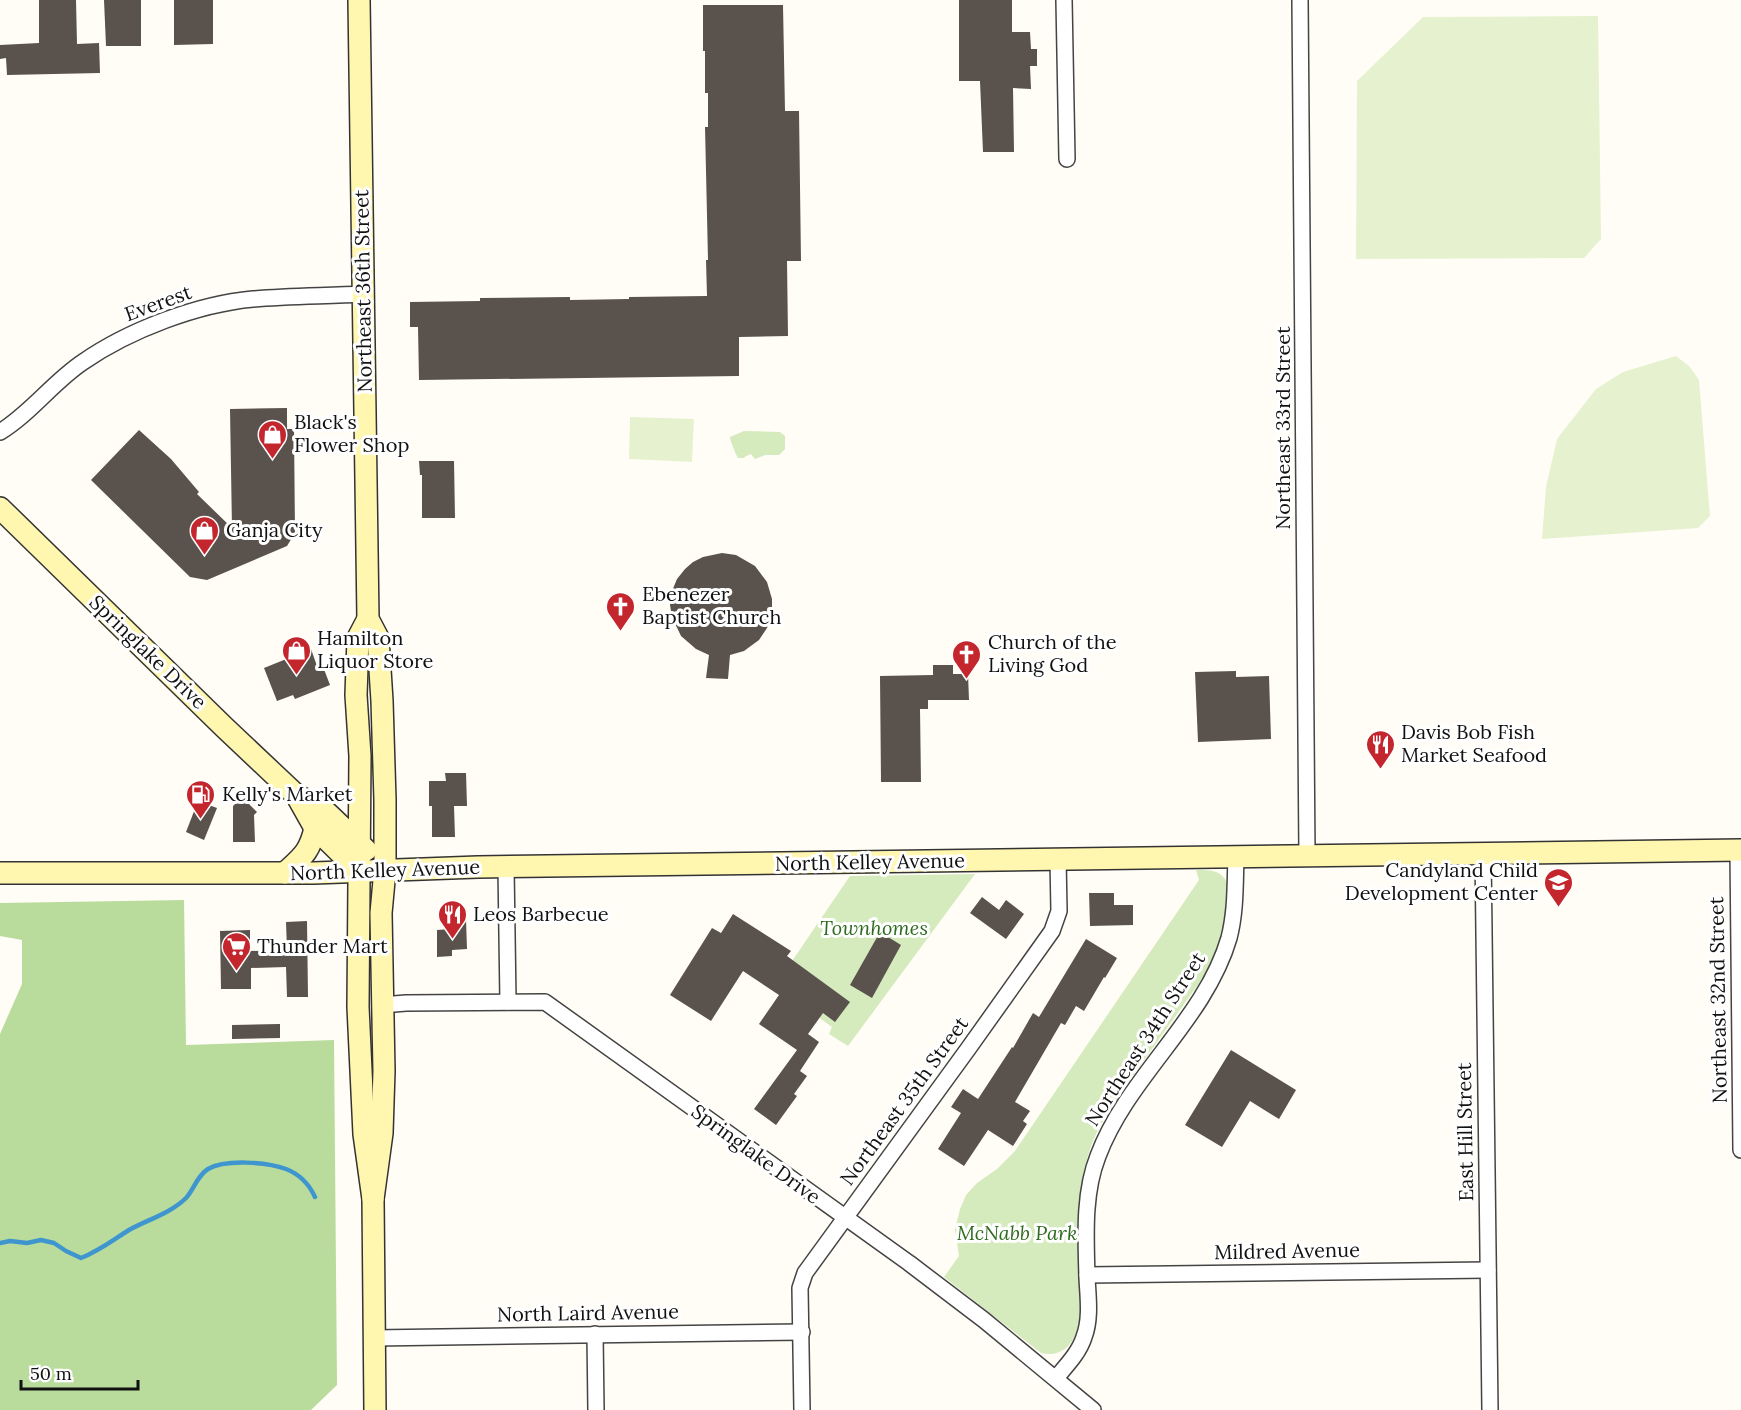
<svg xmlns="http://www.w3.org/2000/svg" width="1741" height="1410" font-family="Lora,serif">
	<rect width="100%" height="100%" fill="#fffdf5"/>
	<g fill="#d5ebbd">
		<path d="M744,431L780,432L785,436V449L779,455H765L755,459L751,454L746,456L744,458H738C736,455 730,440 730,437Z"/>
		<path d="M1196,870C1206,870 1218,869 1225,879C1236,895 1217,954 1208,970C1200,983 1190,995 1182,1007C1159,1040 1135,1071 1114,1104C1108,1113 1102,1122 1097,1132C1076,1176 1078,1227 1079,1275C1079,1293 1083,1316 1076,1333C1070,1349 1058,1357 1041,1353L944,1277L959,1256L955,1229L960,1209L966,1195L977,1183L997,1169L1015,1151L1199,880Z"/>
		<polygon points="975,874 848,1046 829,1034 832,1027 775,986 850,876"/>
	</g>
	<polygon fill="#b9dc9c" points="184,900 186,1045 334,1040 337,1385 311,1410 0,1410 0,1034 22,984 22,940 0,936 0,903"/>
	<g fill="#e6f2cf">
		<polygon points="1598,16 1601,239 1584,258 1356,259 1357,81 1423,17"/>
		<polygon points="1676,356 1690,367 1699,380 1710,516 1698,528 1542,539 1546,487 1557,439 1596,389 1623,372"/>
		<polygon points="630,417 694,419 692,462 629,459"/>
	</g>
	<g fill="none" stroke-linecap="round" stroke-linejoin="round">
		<path stroke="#3f96cf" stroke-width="4.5" d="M0,1243L10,1241L27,1243L41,1240L54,1243L66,1251L81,1258C99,1251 113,1240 129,1230C147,1220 171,1213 186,1198C194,1189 197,1176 208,1169C225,1159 267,1162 286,1169C299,1174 309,1184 315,1197"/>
	</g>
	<g fill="#5a524d">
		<polygon points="39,0 76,0 77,44 99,43 100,73 7,75 6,58 0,59 0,45 39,43"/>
		<polygon points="104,0 141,0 141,46 106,46"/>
		<polygon points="174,0 213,0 213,44 174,45"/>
		<polygon points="959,0 1012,0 1012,32 1030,32 1031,49 1037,49 1037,66 1030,66 1031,89 1013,88 1014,152 983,152 980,81 959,81"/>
		<polygon points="703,5 783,5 785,111 799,111 801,261 787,261 788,336 739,337 739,376 419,380 418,327 410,327 410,302 480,301 480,298 570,297 570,300 629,299 629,297 707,296 706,260 708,260 705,127 708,127 708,93 705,93 705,51 703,51"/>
		<polygon points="287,408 287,429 294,429 295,533 287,546 207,580 190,577 91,480 139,430 171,459 199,492 197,494 232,528 230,409"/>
		<polygon points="419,461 454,461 455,518 422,518 422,475 420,475"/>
		<polygon points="722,553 736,555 755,566 767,582 772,599 772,614 767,628 759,640 744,651 730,655 728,679 706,678 709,655 696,649 681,636 672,617 670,605 672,591 677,579 685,569 693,562 703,557"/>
		<polygon points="311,649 317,666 322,664 330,685 295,699 293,695 277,701 264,668"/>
		<polygon points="933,665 953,665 953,674 968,674 969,700 928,700 928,709 920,709 921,782 881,782 880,676 933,675"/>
		<polygon points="1236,671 1236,677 1269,676 1271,739 1198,742 1195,672"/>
		<polygon points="445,773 466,773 467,806 454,806 455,837 432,837 432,806 429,806 429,781 446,781"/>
		<polygon points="242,797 257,812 254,815 255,842 233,842 233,806"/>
		<polygon points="198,801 217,808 204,840 186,832"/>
		<polygon points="1089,893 1114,893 1114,905 1133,905 1133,925 1090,926"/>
		<polygon points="982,897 999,910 1006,900 1024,914 1006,939 970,913"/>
		<polygon points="733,914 791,951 787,956 850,1002 835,1022 823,1013 808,1034 819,1042 800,1071 807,1076 794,1094 797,1096 776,1125 754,1109 797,1050 759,1024 779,995 743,971 711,1021 670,995 712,928 721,933"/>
		<polygon points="449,919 466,919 467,949 452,950 452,956 437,957 437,930 450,929"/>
		<polygon points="307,921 308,997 287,997 286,967 251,968 251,989 221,989 220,931 250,930 250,951 287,950 286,922"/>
		<polygon points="880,932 901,945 872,998 850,985"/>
		<polygon points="1086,939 1117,958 1105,978 1104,977 1084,1011 1076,1006 1065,1025 1061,1023 1015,1102 1030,1111 1023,1121 1027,1124 1013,1146 988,1130 964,1166 938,1149 961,1113 951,1107 963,1089 978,1099 1012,1047 1013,1048 1033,1013 1039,1017"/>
		<polygon points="280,1024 280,1038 232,1039 232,1025"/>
		<polygon points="1231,1050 1296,1090 1279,1119 1250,1101 1222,1147 1185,1125"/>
	</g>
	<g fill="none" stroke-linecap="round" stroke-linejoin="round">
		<defs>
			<g id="street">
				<polyline points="1064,0 1067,159"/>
				<polyline points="1300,0 1307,855"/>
				<path d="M0,432C31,413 53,382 83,362C129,330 198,304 253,299C289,296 326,296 363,294"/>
				<polyline points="1738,850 1741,1150"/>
				<polyline points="1483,853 1490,1410"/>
				<polyline points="506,867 508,1002"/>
				<polyline points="382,1005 406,1003 545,1002 909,1263 984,1320 1093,1410"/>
				<polyline points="1087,1275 1488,1270"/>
				<polyline points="595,1334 596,1410"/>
				<polyline points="374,1338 802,1332"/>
				<path d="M1056,1378C1066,1366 1079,1353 1084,1337C1091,1319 1088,1297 1087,1278C1086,1238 1083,1194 1098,1156C1128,1076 1205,1020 1229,938C1236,911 1235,883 1236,856"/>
				<polyline points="802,1410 800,1288 805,1273 968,1049 1052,931 1059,911 1058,859"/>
			</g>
			<g id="secondary">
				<polyline points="359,0 368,619 378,638 382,701 385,800 385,870 381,913 384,1071 382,1133 373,1199"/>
				<polyline points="0,508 224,727 296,795 323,809 366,850"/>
				<polyline points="368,619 358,638 356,695 360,756 358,1007 364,1134 373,1199 375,1410"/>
				<polyline points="297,796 315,828 359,871"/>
				<polyline points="0,873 314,873 478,867 1741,850"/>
				<path d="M285,873C302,857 310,852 315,828"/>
			</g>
		</defs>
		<use href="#street" stroke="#444" stroke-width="18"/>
		<use href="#secondary" stroke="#333" stroke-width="24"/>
		<use href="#street" stroke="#fff" stroke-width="15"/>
		<use href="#secondary" stroke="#fff6b0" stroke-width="21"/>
	</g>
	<defs>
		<symbol id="shop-pin" viewBox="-11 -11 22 30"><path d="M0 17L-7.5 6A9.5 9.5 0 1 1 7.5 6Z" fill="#c4262e" stroke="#fff"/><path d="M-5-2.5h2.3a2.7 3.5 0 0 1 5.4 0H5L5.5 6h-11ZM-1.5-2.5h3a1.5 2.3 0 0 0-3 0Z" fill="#fff"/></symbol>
		<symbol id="church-pin" viewBox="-11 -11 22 30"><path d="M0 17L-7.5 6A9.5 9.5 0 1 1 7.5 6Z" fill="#c4262e" stroke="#fff"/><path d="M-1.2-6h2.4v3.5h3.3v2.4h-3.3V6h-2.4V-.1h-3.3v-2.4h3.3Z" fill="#fff"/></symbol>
		<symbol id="restaurant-pin" viewBox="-11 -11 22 30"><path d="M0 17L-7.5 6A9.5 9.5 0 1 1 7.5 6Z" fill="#c4262e" stroke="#fff"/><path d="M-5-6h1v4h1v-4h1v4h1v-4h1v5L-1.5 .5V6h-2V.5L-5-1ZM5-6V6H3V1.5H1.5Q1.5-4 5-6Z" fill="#fff"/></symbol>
		<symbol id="fuel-pin" viewBox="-11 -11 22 30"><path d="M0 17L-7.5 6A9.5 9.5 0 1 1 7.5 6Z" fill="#c4262e" stroke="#fff"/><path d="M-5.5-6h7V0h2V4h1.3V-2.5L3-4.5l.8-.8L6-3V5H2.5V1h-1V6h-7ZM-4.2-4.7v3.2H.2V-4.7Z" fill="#fff"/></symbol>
		<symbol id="school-pin" viewBox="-11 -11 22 30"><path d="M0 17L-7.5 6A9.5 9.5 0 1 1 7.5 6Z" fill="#c4262e" stroke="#fff"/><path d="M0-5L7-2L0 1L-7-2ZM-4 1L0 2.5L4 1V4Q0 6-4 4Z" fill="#fff"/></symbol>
		<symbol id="supermarket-pin" viewBox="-11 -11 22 30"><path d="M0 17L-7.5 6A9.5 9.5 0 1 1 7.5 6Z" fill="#c4262e" stroke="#fff"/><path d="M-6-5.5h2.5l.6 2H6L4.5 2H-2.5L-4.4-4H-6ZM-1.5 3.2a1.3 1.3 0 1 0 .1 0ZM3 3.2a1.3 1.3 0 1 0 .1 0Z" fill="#fff"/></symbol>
	</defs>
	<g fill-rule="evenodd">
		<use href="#shop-pin" x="256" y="418" width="33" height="45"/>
		<use href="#shop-pin" x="188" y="514" width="33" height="45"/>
		<use href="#church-pin" x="604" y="590" width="33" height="45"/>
		<use href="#shop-pin" x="280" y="634" width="33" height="45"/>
		<use href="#church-pin" x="950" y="638" width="33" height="45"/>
		<use href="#restaurant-pin" x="1364" y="728" width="33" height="45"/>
		<use href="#fuel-pin" x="184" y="778" width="33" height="45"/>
		<use href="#school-pin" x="1542" y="866" width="33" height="45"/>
		<use href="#restaurant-pin" x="436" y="898" width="33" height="45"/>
		<use href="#supermarket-pin" x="220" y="930" width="33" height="45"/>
	</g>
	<g text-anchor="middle" stroke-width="6" stroke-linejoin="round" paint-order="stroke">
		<g font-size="20" fill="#111" stroke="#fff">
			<text transform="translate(363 291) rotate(-91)" y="7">Northeast 36th Street</text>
			<text transform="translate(158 303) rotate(-20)" y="7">Everest</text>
			<text transform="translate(1283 428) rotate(-90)" y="7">Northeast 33rd Street</text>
			<text transform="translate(148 652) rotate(44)" y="7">Springlake Drive</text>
			<text transform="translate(870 862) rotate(-1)" y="7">North Kelley Avenue</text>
			<text transform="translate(385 870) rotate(-2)" y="7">North Kelley Avenue</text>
			<text transform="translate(1718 1000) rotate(-91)" y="7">Northeast 32nd Street</text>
			<text transform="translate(1145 1039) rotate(-57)" y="7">Northeast 34th Street</text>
			<text transform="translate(904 1101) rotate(-54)" y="7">Northeast 35th Street</text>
			<text transform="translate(1465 1132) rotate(-91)" y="7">East Hill Street</text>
			<text transform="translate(756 1154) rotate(36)" y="7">Springlake Drive</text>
			<text transform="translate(1287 1251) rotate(-1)" y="7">Mildred Avenue</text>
			<text transform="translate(588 1313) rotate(-1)" y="7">North Laird Avenue</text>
		</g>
		<g font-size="20" fill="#111" stroke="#fff" text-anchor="start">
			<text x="294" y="429">Black's<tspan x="294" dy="23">Flower Shop</tspan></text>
			<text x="226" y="537">Ganja City</text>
			<text x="642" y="601">Ebenezer<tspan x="642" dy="23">Baptist Church</tspan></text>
			<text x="317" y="645">Hamilton<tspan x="317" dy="23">Liquor Store</tspan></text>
			<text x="988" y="649">Church of the<tspan x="988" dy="23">Living God</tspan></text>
			<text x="1401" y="739">Davis Bob Fish<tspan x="1401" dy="23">Market Seafood</tspan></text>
			<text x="222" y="801">Kelly's Market</text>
			<text x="1538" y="877" text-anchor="end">Candyland Child<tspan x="1538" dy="23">Development Center</tspan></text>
			<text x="473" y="921">Leos Barbecue</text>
			<text x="257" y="953">Thunder Mart</text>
		</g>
		<g font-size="20" font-style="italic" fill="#2f6b1f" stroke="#fff">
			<text x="874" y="935">Townhomes</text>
			<text x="1017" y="1240">McNabb Park</text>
		</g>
	</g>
	<path d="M21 1380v9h117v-9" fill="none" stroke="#111111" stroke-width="3"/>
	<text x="30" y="1380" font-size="18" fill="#111111" stroke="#ffffff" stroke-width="4.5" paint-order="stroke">50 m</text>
</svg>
